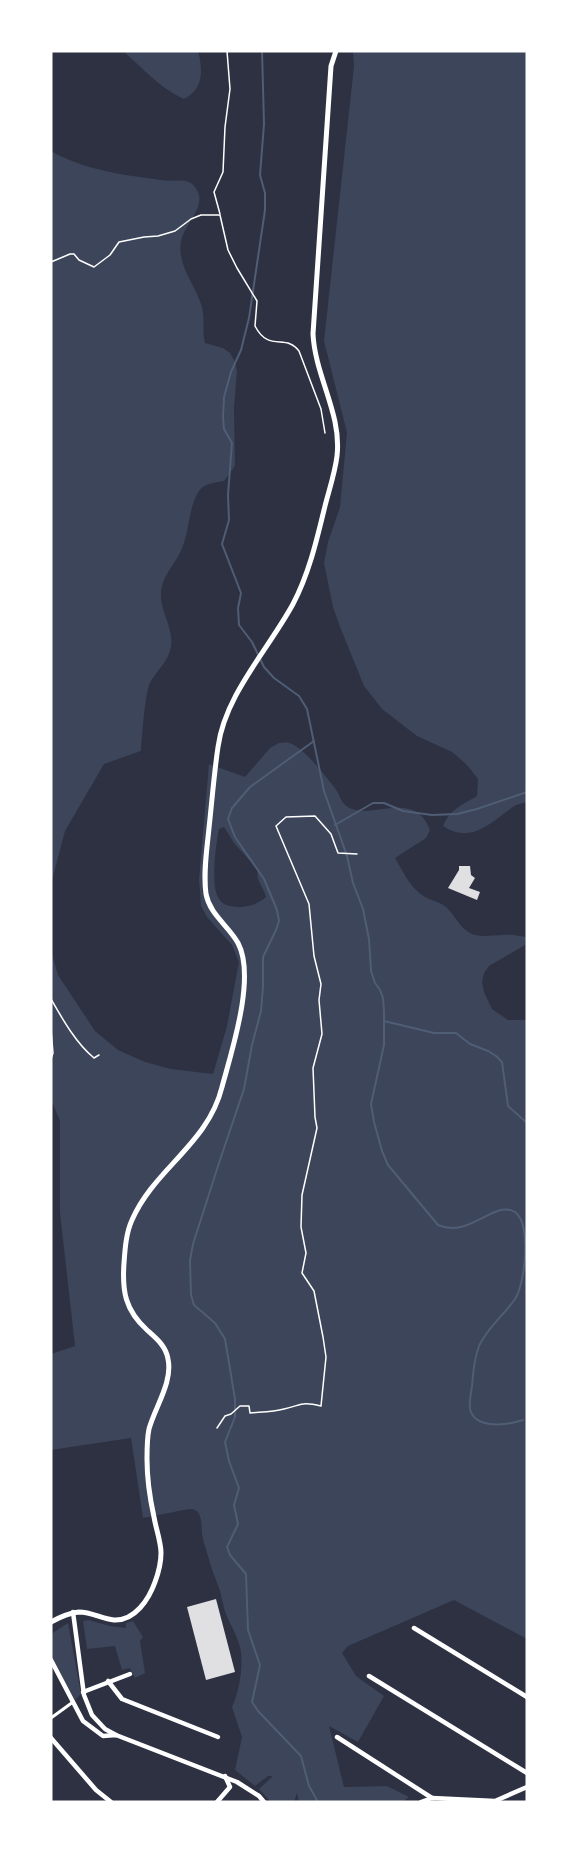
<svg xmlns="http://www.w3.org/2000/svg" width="578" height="1853" font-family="Helvetica,sans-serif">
	<rect width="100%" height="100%" fill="#2d3142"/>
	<g fill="#3c4559" fill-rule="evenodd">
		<path d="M123,51H198C203,70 204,89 184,99C159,88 143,68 123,51Z"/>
		<path d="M353,51H527V802C523,803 518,804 514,806C510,809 506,812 502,815C483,830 466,841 443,826C450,809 462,805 477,796L478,779L467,765L452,752L417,736L382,709L364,686L340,627L333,607L324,563L328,542L340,507L346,443L347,433L324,341L354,66Z"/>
		<path d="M51,151C84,170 124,175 161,180C170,182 181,179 189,182C193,184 196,188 198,192C205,209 183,226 181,242C177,267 196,285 202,307C205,319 202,331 205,343L223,348L230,353L235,362L237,371L234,408L235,466L224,481C214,483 205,483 199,491C188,508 190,530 182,548C176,564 162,575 161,593C160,612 174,628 171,647C168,662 157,670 150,683C145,692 142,737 141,751L104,764L65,831L51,884Z"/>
		<path d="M279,743C282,743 285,742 289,743C304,747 325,776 335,788C340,795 341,803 348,807C371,821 415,788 430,830L426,838L395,858C403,871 409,886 422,895C429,900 439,901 446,907C457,917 460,931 476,935C484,937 494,935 503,935C511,934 518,936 526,937L525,945L489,966L484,973L482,982L484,992L492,1009L508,1020H527V1639L454,1600L348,1646L342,1653L356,1676L384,1696L358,1742L329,1726L344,1787L387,1786L409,1797L402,1802H299L297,1793L294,1802H271L259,1789L273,1776H268L255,1786L235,1770L242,1737L232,1707C239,1692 243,1669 241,1652C239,1638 231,1627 226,1614C223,1606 222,1599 220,1591C216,1579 211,1569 208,1556C206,1549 203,1541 202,1534C201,1523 203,1509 189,1509L143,1518L131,1438L51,1450V1354L75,1346L60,1213V1121L51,1100V951L58,975L95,1031L118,1050L145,1062L171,1069L213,1074L227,1026L239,962L232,945L207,917L201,906L199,879L209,764L245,777L270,748ZM224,827L234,843L258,870C255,880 264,888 266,897C258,904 246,908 236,907C229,906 223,905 219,899C210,886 216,844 219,829Z"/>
		<polygon points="88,1620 110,1626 126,1628 126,1623 133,1621 143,1637 140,1641 145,1673 135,1678 130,1668 122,1670 115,1646 87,1649 83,1621"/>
		<polygon points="68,1623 81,1694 75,1700 51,1656 51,1634"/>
	</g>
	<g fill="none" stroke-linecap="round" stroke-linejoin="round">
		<g stroke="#4f5d75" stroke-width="2">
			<path d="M262,51L264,124L260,175L265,193V210L249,318L241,350L231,372L224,397L223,417L224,429L232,443L228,495L229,520L222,544L241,593L238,608L239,625L252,642L264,667L274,678L299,696L307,709L324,791L347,856L353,883L363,909L369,939L371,971L375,983L380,990L383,998L384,1011V1045L371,1104L374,1122L382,1151L388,1165L438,1225C469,1239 495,1199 515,1212C532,1224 525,1284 515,1299C504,1315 487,1328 479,1346C474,1359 473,1372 472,1386C471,1393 469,1402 470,1409C475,1430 508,1425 523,1420"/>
			<polyline points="314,741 250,787 232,808 228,819 235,837 264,879 277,910 279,921 276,930 263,957 263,987 261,1011 252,1045 244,1089 219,1163 193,1244 190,1261 191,1295 194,1305 215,1323 225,1339 235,1399 235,1417 225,1442 229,1461 239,1488 234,1505 238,1524 227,1547 230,1555 246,1574 248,1630 260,1665 252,1702 258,1711 301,1756 309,1786 318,1802"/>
			<polyline points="335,825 373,803 384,803 403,811 432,815 457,814 477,809 527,792"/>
			<polyline points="384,1021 434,1033 456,1033 470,1044 488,1051 496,1056 502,1062 508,1106 527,1123"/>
		</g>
	</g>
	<g fill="#e0e0e3">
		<polygon points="459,866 470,866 471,875 475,878 469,888 480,892 477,900 448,888 459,870"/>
		<polygon points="216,1599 235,1672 206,1680 187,1607"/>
	</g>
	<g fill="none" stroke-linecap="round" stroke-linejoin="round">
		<g stroke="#fff" stroke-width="1.5">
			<polyline points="220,214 214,192 223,172 225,127 230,89 227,51"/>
			<path d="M51,262L70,254H74L79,260L94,267L110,255L119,242L144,237L158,236L175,231L191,219L201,215H220L228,250L237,268L257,301L255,326C269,353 286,333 299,351L321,409L325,433"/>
			<path d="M51,999C63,1020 76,1043 94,1058L99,1055"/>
			<polyline points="51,1029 53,1053 51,1059"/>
			<path d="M217,1428L225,1416L231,1414L240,1406H249L250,1413C261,1412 273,1412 284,1409C302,1405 301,1401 321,1406L326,1357L323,1337L314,1291L302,1273L306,1253L301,1227L302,1195L317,1128L315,1117L313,1068L322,1034L319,1000L321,984L314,956L309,904L276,826L286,817L315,816L331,834L338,853L357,854"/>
		</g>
		<polyline stroke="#fff" stroke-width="3" points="51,1718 73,1702"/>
		<g stroke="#fff" stroke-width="4.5">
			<polyline points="73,1612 84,1695 92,1715 105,1729 116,1735"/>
			<polyline points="414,1628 527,1697"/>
			<polyline points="51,1660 83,1721 103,1736 116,1735 237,1782 259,1796 264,1802"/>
			<polyline points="369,1676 527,1773"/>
			<polyline points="108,1681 122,1699 218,1737"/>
			<polyline points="83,1692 130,1674"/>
			<polyline points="337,1737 432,1798"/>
			<polyline points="51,1738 96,1790 111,1802"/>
			<polyline points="217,1802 230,1787 225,1776"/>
			<polyline points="421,1802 432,1798 495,1801 527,1787"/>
		</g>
		<path stroke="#fff" stroke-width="5" d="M51,1622C60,1617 69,1613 79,1612C92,1612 102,1619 114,1620C135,1621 149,1599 155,1582C158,1574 161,1562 161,1553C161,1542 156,1529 154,1517C150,1499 147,1478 147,1459C147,1449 147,1438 149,1429C155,1407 173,1382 168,1359C166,1346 156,1338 147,1330C125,1310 122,1291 124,1263C125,1249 126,1233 132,1220C154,1169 208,1144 222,1087C232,1050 256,977 238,943C228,925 210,915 206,894C203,872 207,849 209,828C212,801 214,774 218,747C225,695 268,650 293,604C309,574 317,539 325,506C329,490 335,473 337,456C342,414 315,376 313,334L331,66L336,51"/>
	</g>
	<rect width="578" height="1853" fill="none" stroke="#ffffff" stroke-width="105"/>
</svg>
